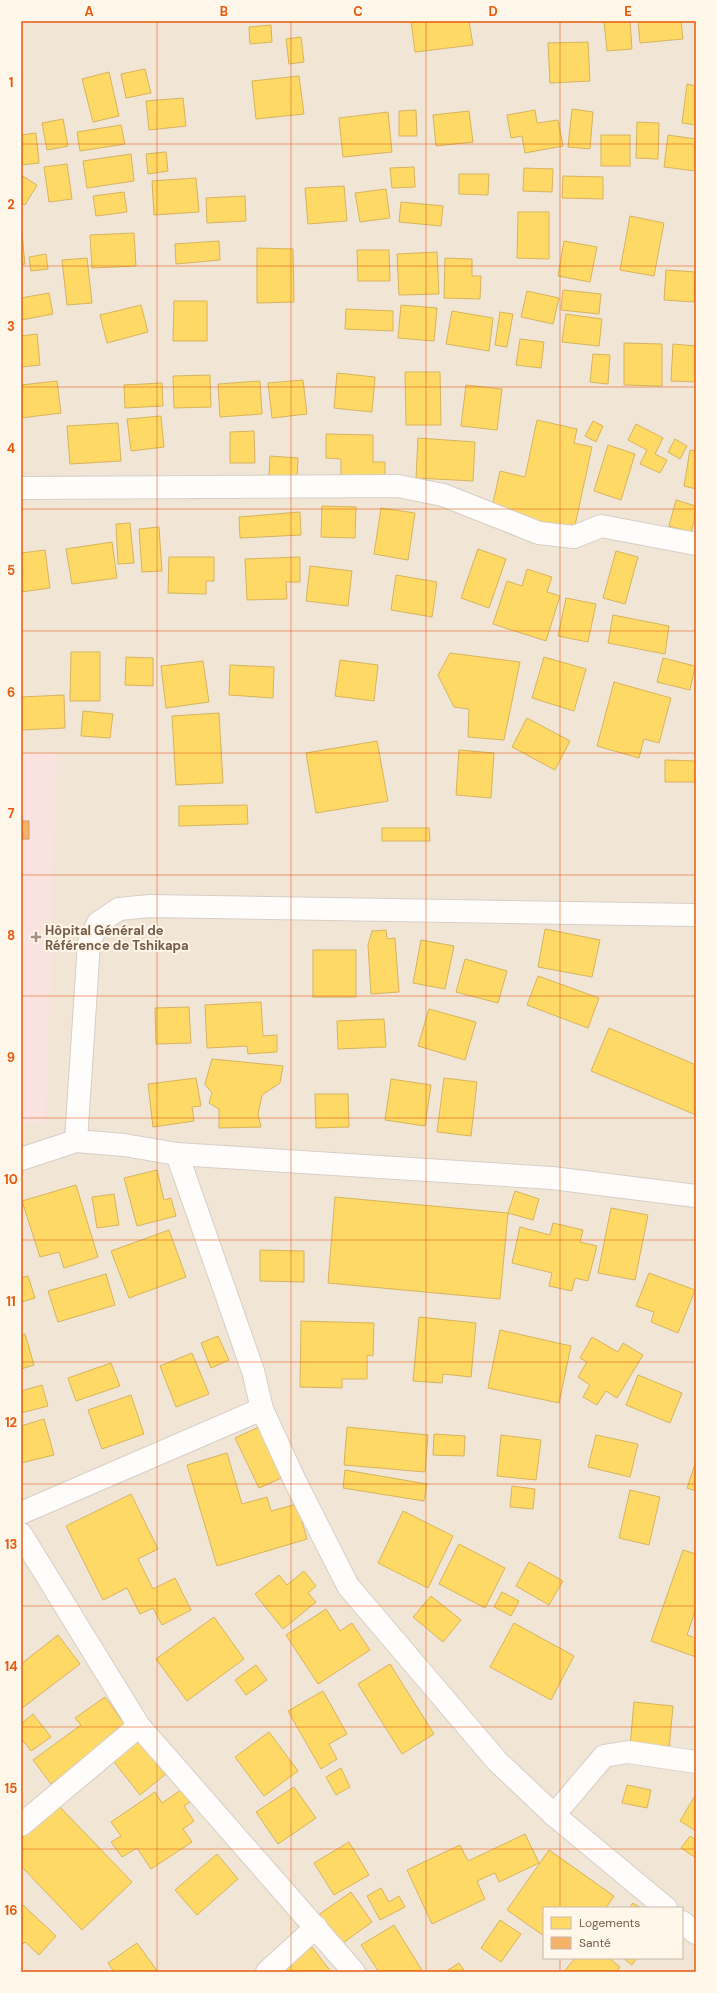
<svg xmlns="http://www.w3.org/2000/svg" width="717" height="1993" font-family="'DM Sans',sans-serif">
	<rect width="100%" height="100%" fill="#f7f2e9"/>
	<path fill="#f1e5d6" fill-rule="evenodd" d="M21,21H696V1972H21ZM544,1908H682V1958H544Z"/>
	<polygon fill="#f9e2e0" points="57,753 46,1120 21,1127 21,754"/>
	<g fill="#ffd966" stroke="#d6b35d">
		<polygon points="411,21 469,21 473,45 415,52"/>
		<polygon points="604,21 630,21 632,49 607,51"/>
		<polygon points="638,21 681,21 683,39 640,43"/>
		<polygon points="271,25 272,42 250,44 249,27"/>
		<polygon points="301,37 304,62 289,64 286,39"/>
		<polygon points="588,42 590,81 550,83 548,43"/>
		<polygon points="145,69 151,93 126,98 121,74"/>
		<polygon points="109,72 119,116 93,122 82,79"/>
		<polygon points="299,76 304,114 256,119 252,81"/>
		<polygon points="687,84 696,86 696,125 682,123"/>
		<polygon points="183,98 186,126 149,130 146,101"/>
		<polygon points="572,109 593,112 590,149 568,147"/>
		<polygon points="416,110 417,136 399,136 399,111"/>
		<polygon points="535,110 537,123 558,120 563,146 525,153 522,136 511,138 507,115"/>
		<polygon points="469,111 473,142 436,146 433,115"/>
		<polygon points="388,112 392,152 343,157 339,118"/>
		<polygon points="63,119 68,146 47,150 42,123"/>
		<polygon points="637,122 659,123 658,159 636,158"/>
		<polygon points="121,125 125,144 80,151 77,132"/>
		<polygon points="36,133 39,163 21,165 21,135"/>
		<rect x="601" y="135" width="29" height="31"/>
		<polygon points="668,135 696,139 696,171 664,167"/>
		<polygon points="166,152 168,171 148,174 146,154"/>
		<polygon points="131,154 134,181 87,188 83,161"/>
		<polygon points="67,164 72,199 49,202 44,167"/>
		<polygon points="414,167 415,187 392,188 390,168"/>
		<polygon points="524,168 553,169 552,192 523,191"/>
		<polygon points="459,174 489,174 488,195 459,194"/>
		<polygon points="21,175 37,185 25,205 21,203"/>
		<polygon points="563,176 603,177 603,199 562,198"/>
		<polygon points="196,178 199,212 154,215 152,181"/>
		<polygon points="344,186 347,221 308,224 305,188"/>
		<polygon points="386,189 390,218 360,222 355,193"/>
		<polygon points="124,192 127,212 96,216 93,196"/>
		<polygon points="245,196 246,221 207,223 206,198"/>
		<polygon points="401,202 443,206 441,226 399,222"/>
		<polygon points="518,212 549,212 549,259 517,258"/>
		<polygon points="630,216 664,223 654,276 620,270"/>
		<polygon points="21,225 25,264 21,264"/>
		<polygon points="134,233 136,266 92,268 90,235"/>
		<polygon points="219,241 220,260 176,264 175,244"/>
		<polygon points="564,241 597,247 590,282 558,276"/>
		<polygon points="257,248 293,249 294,302 257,303"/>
		<polygon points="357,250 389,250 390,281 358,281"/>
		<polygon points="437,252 439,294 399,295 397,254"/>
		<polygon points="46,254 48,269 31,271 29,257"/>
		<polygon points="87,258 92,303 67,305 62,260"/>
		<polygon points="445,258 472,259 472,276 481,276 480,299 444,298"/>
		<polygon points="666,270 696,272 694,302 664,300"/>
		<polygon points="563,290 601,294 599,314 561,310"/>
		<polygon points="527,291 559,298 553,324 521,317"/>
		<polygon points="49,293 53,314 21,320 21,298"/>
		<polygon points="174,301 207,301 207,341 173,341"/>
		<polygon points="141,305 148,332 107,343 100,315"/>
		<polygon points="401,305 437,308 434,341 398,338"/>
		<polygon points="346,309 393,311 393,331 345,329"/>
		<polygon points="452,311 493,318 489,351 446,344"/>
		<polygon points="500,312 513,314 507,347 495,345"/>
		<polygon points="566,314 602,319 599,346 562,342"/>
		<polygon points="37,334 40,365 21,367 21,336"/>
		<polygon points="520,339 544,342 541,368 516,365"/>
		<polygon points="624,343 662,344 662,386 624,385"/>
		<polygon points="673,344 696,346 696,382 671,381"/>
		<polygon points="593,354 610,355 608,384 590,382"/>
		<polygon points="405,372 440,372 441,425 406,425"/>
		<polygon points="337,373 375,377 372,412 334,408"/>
		<polygon points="210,375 211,407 174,408 173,376"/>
		<polygon points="303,380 307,414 272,418 268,383"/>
		<polygon points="57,381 61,413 21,418 21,385"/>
		<polygon points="260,381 262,414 220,417 218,384"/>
		<polygon points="162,383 163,406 125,408 124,385"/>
		<polygon points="466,385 502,389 497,430 461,426"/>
		<polygon points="161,416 164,447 131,451 127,419"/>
		<polygon points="537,420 577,429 574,443 592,447 574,530 491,512 500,471 525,477"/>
		<polygon points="593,421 603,426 596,442 585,436"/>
		<polygon points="118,423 121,461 70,464 67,426"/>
		<polygon points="636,424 663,438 655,454 667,460 660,473 640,464 647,450 628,440"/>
		<polygon points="254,431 255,463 230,463 230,432"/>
		<polygon points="326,434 373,435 373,462 385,462 385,485 341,485 341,459 326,458"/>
		<polygon points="418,438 475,442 473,481 416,478"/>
		<polygon points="675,439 687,446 680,459 668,452"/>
		<polygon points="608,445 635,454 621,500 594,491"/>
		<polygon points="690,450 696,451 696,489 684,486"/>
		<polygon points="270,456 298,458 297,478 269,476"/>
		<polygon points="676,500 696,506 696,514 691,532 669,526"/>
		<polygon points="322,506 356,507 355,538 321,537"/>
		<polygon points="381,508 415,513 408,560 374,554"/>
		<polygon points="300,512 301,535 240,538 239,517"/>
		<polygon points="130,523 134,563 118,564 116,524"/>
		<polygon points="159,527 162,571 142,572 139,529"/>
		<polygon points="112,542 117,578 72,584 66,549"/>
		<polygon points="478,549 506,559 489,608 461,598"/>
		<polygon points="45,550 50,588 21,592 21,553"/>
		<polygon points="616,551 638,557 625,604 603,598"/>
		<polygon points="169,557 214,557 214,581 206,581 206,594 168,593"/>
		<polygon points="300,557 300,582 286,582 287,599 247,600 245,559"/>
		<polygon points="310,566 352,571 348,606 306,601"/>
		<polygon points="527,569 552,577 547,592 560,596 546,641 493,624 507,581 522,586"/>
		<polygon points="396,575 437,582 432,617 391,610"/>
		<polygon points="566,598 596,604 588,642 558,636"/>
		<polygon points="613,615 669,626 665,654 608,643"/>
		<polygon points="71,652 100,652 100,701 70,701"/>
		<polygon points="450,653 520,662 504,740 468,737 469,709 454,707 438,675"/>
		<polygon points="126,657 153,658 153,686 125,685"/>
		<polygon points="544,657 586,669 574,711 532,698"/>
		<polygon points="663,658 695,666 690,690 657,682"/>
		<polygon points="340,660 378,665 374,701 335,696"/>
		<polygon points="203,661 209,702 166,708 161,666"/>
		<polygon points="230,665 274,667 273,698 229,695"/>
		<polygon points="614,682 671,698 659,743 644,739 639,758 597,746"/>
		<polygon points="64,695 65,728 21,730 21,697"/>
		<polygon points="83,711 113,714 110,738 81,736"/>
		<polygon points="219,713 223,783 176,785 172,716"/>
		<polygon points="527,718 570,741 555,770 512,747"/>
		<polygon points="377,741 388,801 316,813 306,753"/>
		<polygon points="459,750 494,753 491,798 456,795"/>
		<polygon points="665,760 696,761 696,782 665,782"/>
		<polygon points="247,805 248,824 179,826 179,806"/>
		<polygon points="382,828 429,828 430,841 382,841"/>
		<polygon points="545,929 600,940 592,977 538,967"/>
		<polygon points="386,930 387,939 395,938 399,992 371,994 368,945 372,931"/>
		<polygon points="421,940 454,946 445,989 413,983"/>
		<rect x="313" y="950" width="43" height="47"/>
		<polygon points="465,959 507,971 498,1003 456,992"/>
		<polygon points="538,976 599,998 588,1028 527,1005"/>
		<polygon points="261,1002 263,1036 277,1035 277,1052 248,1054 247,1046 207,1048 205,1005"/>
		<polygon points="189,1007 191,1043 156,1044 155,1008"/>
		<polygon points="429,1009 476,1022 465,1060 418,1046"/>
		<polygon points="384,1019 386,1047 338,1049 337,1021"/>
		<polygon points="609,1028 696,1065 696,1115 591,1071"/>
		<polygon points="212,1059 283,1066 280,1083 262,1095 258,1114 261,1127 219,1128 219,1109 209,1103 212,1093 205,1084"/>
		<polygon points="196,1078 201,1106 192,1107 194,1121 153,1127 148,1084"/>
		<polygon points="444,1078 477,1082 471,1136 437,1132"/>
		<polygon points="391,1079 431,1085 425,1126 385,1120"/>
		<polygon points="315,1094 348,1094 349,1127 316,1128"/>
		<polygon points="157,1170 164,1200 171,1198 176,1216 137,1226 124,1178"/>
		<polygon points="76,1185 98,1257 64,1268 59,1252 40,1257 22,1201"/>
		<polygon points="515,1191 539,1199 533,1220 508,1213"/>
		<polygon points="114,1194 119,1225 97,1228 92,1197"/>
		<polygon points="335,1197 508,1213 500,1299 328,1283"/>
		<polygon points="611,1208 648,1215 635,1280 598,1273"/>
		<polygon points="553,1223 583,1230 580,1242 597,1246 588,1281 575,1278 572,1291 549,1286 552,1273 512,1263 520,1227 550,1235"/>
		<polygon points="169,1230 186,1277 129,1298 111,1251"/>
		<polygon points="260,1250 304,1251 304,1282 260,1281"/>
		<polygon points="649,1273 695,1290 678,1333 651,1322 654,1312 636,1306"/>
		<polygon points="106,1274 115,1305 58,1322 48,1291"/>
		<polygon points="28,1276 35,1298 21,1302 21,1278"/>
		<polygon points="419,1317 476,1323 471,1377 443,1374 442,1383 413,1381"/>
		<polygon points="301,1321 374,1323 373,1356 367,1355 367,1379 342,1379 342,1388 300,1387"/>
		<polygon points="500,1330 571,1346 559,1403 488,1388"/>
		<polygon points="25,1334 34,1365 21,1369 21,1335"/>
		<polygon points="218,1336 229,1360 211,1368 201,1343"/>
		<polygon points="592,1337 618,1352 623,1343 643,1355 617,1398 606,1391 597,1405 583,1397 590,1385 578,1377 587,1362 580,1358"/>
		<polygon points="192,1353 209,1394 176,1407 160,1366"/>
		<polygon points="111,1363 120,1386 76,1401 68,1378"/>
		<polygon points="638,1375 682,1393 670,1423 626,1405"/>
		<polygon points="42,1385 48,1406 21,1413 21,1391"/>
		<polygon points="131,1395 144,1434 102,1449 88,1410"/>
		<polygon points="44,1419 54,1455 21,1463 21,1426"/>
		<polygon points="261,1426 286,1476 259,1488 235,1438"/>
		<polygon points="347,1427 428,1435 425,1472 344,1465"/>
		<polygon points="434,1434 465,1436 464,1456 433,1455"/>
		<polygon points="501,1435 541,1440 536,1480 497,1476"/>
		<polygon points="596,1435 638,1444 630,1477 588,1467"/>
		<polygon points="227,1453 242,1504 267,1497 271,1511 297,1504 307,1539 217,1566 187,1465"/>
		<polygon points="696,1461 696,1491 687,1488"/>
		<polygon points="345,1470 427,1484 424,1501 343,1488"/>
		<polygon points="512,1486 535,1489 533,1509 510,1507"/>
		<polygon points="630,1490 660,1497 649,1545 619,1538"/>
		<polygon points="131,1494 158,1549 138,1559 153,1589 175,1578 191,1610 162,1625 153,1608 140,1614 127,1588 103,1600 66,1526"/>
		<polygon points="403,1511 453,1536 428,1588 378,1563"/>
		<polygon points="459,1544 505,1568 485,1608 439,1584"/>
		<polygon points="683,1550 696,1554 696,1608 687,1635 696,1638 696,1657 651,1641"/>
		<polygon points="529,1562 563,1581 549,1605 516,1586"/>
		<polygon points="304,1571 316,1586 308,1593 316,1602 283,1629 255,1594 279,1575 287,1585"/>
		<polygon points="502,1592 519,1601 511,1616 494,1607"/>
		<polygon points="431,1596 461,1620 443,1642 413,1617"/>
		<polygon points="326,1609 340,1631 352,1623 370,1650 318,1684 286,1635"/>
		<polygon points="214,1617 244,1659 187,1701 156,1659"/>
		<polygon points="514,1623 574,1656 551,1700 490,1667"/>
		<polygon points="58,1635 80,1664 21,1709 21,1664"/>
		<polygon points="390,1664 434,1734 402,1754 358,1684"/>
		<polygon points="256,1665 267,1680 246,1695 235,1680"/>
		<polygon points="323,1691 347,1734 329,1744 337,1759 321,1769 288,1711"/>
		<polygon points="105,1697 128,1729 51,1784 33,1760 81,1725 75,1718"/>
		<polygon points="634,1702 673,1706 669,1749 630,1746"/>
		<polygon points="33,1714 51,1737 31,1751 21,1738 21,1724"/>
		<polygon points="269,1732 298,1771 264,1796 235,1757"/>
		<polygon points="138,1737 167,1773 140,1795 111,1758"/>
		<polygon points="341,1768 350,1787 336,1795 326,1777"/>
		<polygon points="627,1785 651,1790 647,1808 622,1803"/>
		<polygon points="294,1787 316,1818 278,1844 256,1812"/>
		<polygon points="184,1788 193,1800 184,1806 194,1821 183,1829 192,1842 151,1869 137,1848 122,1857 111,1842 121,1836 111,1822 155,1792 162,1803"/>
		<polygon points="696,1794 696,1831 680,1821"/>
		<polygon points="57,1804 132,1882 82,1930 21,1866 21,1839"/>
		<polygon points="525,1834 539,1863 499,1882 495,1873 477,1881 485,1899 432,1924 407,1870 460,1845 468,1861"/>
		<polygon points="690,1836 696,1840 696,1858 681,1848"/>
		<polygon points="349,1842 369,1875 334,1895 314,1863"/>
		<polygon points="549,1850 614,1896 606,1908 544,1908 544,1936 507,1910"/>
		<polygon points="217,1854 238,1879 197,1915 175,1890"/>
		<polygon points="381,1888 389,1902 399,1896 405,1907 380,1920 367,1896"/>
		<polygon points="351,1892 372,1922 336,1948 314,1918"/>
		<polygon points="633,1903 641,1908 629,1908"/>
		<polygon points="23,1905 56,1936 39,1955 25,1942 21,1946 21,1906"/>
		<polygon points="500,1920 521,1934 501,1962 481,1948"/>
		<polygon points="394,1925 423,1972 379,1972 361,1945"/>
		<polygon points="137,1943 158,1972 114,1972 108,1963"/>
		<polygon points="312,1947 331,1972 287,1972 283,1967"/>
		<polygon points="575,1958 609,1958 620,1967 616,1972 564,1972"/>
		<polygon points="623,1958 637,1958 632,1965"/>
		<polygon points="459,1963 465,1972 445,1972"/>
	</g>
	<rect fill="#f6b26b" stroke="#d09860" x="21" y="821" width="8" height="18"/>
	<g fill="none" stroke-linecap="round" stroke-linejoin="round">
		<defs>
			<g id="minor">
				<polyline points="21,488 398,486 443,495 539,533 574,537 601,526 696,544"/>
				<polyline points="76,1141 89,943 98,923 119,909 150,906 696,915"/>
				<polyline points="177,1154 253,1371 262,1409 295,1481 348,1586 497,1761 554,1815 666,1908"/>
				<polyline points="21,1159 76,1141 124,1145 177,1154 552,1178 696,1196"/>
				<polyline points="21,1513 262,1409"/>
				<polyline points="21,1534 139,1726 354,1972"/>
				<polyline points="554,1815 604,1756 628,1752 696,1762"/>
				<polyline points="21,1825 139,1726"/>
				<polyline points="682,1922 696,1933"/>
				<polyline points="267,1972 316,1927"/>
			</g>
		</defs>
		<use href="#minor" stroke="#d6cec6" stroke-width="24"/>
		<use href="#minor" stroke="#fefdfc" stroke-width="22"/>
	</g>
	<path fill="none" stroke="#e8590c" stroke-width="1" stroke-opacity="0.55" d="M157,21V1972M291,21V1972M426,21V1972M560,21V1908M21,144H696M21,266H696M21,387H696M21,509H696M21,631H696M21,753H696M21,875H696M21,996H696M21,1118H696M21,1240H696M21,1362H696M21,1484H696M21,1606H696M21,1727H696M21,1849H696M560,1958V1972"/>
	<path fill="#a38f80" stroke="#fff7ea" stroke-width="1.5" d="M34 931h4v4h4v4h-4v4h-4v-4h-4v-4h4z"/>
	<g text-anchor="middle" stroke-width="4" stroke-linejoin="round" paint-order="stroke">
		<g font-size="13" font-weight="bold" fill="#765a48" stroke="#fff7ea" text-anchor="start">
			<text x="45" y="935">Hôpital Général de<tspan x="45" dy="15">Référence de Tshikapa</tspan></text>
		</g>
	</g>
	<rect width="717" height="1993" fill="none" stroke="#fff7ea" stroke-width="44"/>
	<rect x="543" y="1907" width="140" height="52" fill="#fff7ea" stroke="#c8b8a9"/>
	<rect x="551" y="1917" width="20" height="12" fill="#ffd966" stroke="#c8b8a9"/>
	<text x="579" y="1927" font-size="12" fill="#765a48">Logements</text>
	<rect x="551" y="1937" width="20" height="12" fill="#f6b26b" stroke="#c8b8a9"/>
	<text x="579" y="1947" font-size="12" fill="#765a48">Santé</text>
	<rect x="22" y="22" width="673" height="1949" fill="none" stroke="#e8590c" stroke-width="1.5"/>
	<g font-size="13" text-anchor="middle" font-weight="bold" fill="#e8590c">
		<text x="89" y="16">A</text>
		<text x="224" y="16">B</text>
		<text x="358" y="16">C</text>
		<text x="493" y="16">D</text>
		<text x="628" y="16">E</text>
		<text x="11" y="87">1</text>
		<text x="11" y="209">2</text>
		<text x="11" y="331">3</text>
		<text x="11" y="453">4</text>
		<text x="11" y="575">5</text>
		<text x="11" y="697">6</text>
		<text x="11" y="818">7</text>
		<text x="11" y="940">8</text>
		<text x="11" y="1062">9</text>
		<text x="11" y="1184">10</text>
		<text x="11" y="1306">11</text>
		<text x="11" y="1427">12</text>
		<text x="11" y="1549">13</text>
		<text x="11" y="1671">14</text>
		<text x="11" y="1793">15</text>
		<text x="11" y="1915">16</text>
	</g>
</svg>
